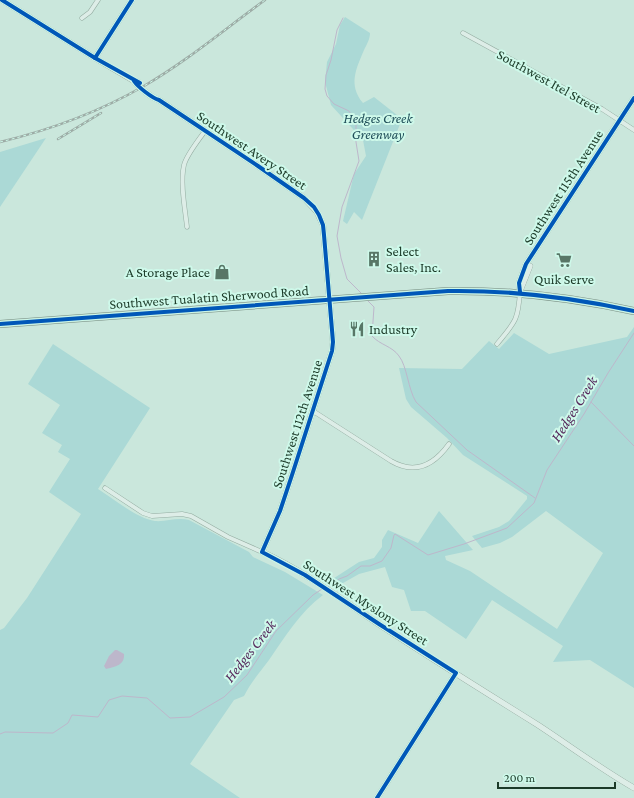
<svg xmlns="http://www.w3.org/2000/svg" width="634" height="798" font-family="'Crimson Pro',serif">
	<rect width="100%" height="100%" fill="#cae7dc"/>
	<g fill="#abd9d6">
		<path d="M345,17L370,33C370,39 367,44 364,50C356,69 348,85 363,103L374,97L402,119L362,220L354,212L347,224L343,221L354,174L366,156L363,140L331,105L325,82L327,62L336,44L340,25Z"/>
		<polygon points="46,138 0,207 0,152"/>
		<polygon points="634,327 634,688 590,660 553,662 563,646 492,600 466,639 425,611 411,611 404,590 392,587 385,567 359,574 336,587 328,582 359,562 374,558 382,547 382,540 388,530 418,543 439,511 473,550 445,556 446,560 470,571 557,629 603,553 546,511 512,537 500,543 482,548 472,536 499,527 509,521 527,499 527,496 463,455 447,438 411,407 406,399 399,368 462,369 489,341 499,349 514,333 549,354 627,337"/>
		<path d="M53,344L150,408L98,489C114,499 136,518 155,521C166,522 177,517 189,520L249,552L253,557L285,572L323,595C300,612 285,637 269,660C260,672 251,682 244,696L234,700L190,764L240,798H0V630L4,628L27,598L81,514L49,492L70,459L58,452L62,445L42,433L60,405L28,384Z"/>
	</g>
	<path fill="#bdb7cb" d="M115,650H117L124,654C125,665 115,667 106,669L104,666L109,656Z"/>
	<g fill="none" stroke-linecap="round" stroke-linejoin="round">
		<g stroke="#bdb7cb" stroke-width="1">
			<polyline points="343,18 337,30 331,60 326,75 325,89 327,96 334,104 349,111 356,123 356,142 359,161 342,207 337,236 341,258 347,279 361,293"/>
			<path d="M367,300L374,307L372,336C380,345 392,346 399,356C407,366 408,389 416,402L467,450L535,498"/>
			<polyline points="591,402 634,446"/>
			<polyline points="326,587 333,585 339,579 347,576 361,566 370,566 382,561 391,548 394,535 395,534 428,555 464,544 507,528 534,503 547,470 584,414 608,373 634,333"/>
			<polyline points="0,734 5,732 53,733 68,723 72,715 98,717 109,700 122,696 147,698 170,718 190,717 224,697 247,675 276,631 313,595 322,589"/>
		</g>
		<defs>
			<g id="street">
				<polyline points="82,18 90,12 98,0"/>
				<polyline points="463,33 602,109 634,130"/>
				<path d="M187,227C185,209 180,182 184,165C186,156 199,139 205,131"/>
				<path d="M497,344C515,322 518,321 520,292"/>
				<path d="M313,411L391,461C415,475 434,465 449,444"/>
				<polyline points="105,488 143,513 152,516 182,514 191,516 228,537 262,552"/>
			</g>
			<g id="secondary">
				<polyline points="2,0 95,58 134,81 138,82"/>
				<polyline points="95,58 132,0"/>
				<path d="M134,81C138,87 152,98 159,100L258,166L304,198L317,212L323,225L333,342L332,351L292,475L280,511L262,552C304,571 341,599 380,625C432,659 485,692 538,725C570,746 601,769 634,788"/>
				<polyline points="520,291 530,266"/>
				<polyline points="520,292 519,283 526,264 634,98"/>
				<polyline points="377,798 456,673"/>
			</g>
			<path id="highway" d="M0,324L448,291C513,290 570,297 634,311"/>
		</defs>
		<use href="#street" stroke="#94aca1" stroke-width="5"/>
		<use href="#secondary" stroke="#849b90" stroke-width="6"/>
		<use href="#highway" stroke="#7b9186" stroke-width="8"/>
		<use href="#street" stroke="#ddede7" stroke-width="4"/>
		<use href="#secondary" stroke="#ddede7" stroke-width="5.5"/>
		<use href="#highway" stroke="#badacc" stroke-width="7"/>
		<defs>
			<g id="rail">
				<polyline points="58,139 101,113"/>
				<path d="M0,142C50,130 99,112 144,86C187,61 225,29 265,0"/>
			</g>
		</defs>
		<use href="#rail" stroke="#9daca6" stroke-width="2.5"/>
		<use href="#rail" stroke="#cef9ea" stroke-width="1" stroke-dasharray="3" stroke-linecap="butt"/>
		<defs>
			<g id="cycleway">
				<polyline points="2,0 95,58 140,83"/>
				<polyline points="95,58 132,0"/>
				<path d="M134,81C138,87 152,98 159,100L258,166L304,198L314,207L319,215L323,225L324,235L333,342L332,351L292,475L280,511L262,552L305,575L379,624L456,673L377,798"/>
				<polyline points="520,292 519,283 526,264 634,98"/>
				<path d="M0,324L448,291C513,290 570,297 634,311"/>
			</g>
		</defs>
		<use href="#cycleway" stroke="#cef9ea" stroke-width="6"/>
		<use href="#cycleway" stroke="#0057b8" stroke-width="4"/>
	</g>
	<defs>
		<symbol id="building-bare" viewBox="-9 -9 18 18"><path d="M-4-6H4V6H1V3H-1V6H-4ZM-2.5-4.3h1.7v1.8h-1.7ZM.8-4.3h1.7v1.8H.8ZM-2.5-1h1.7V.8h-1.7ZM.8-1h1.7V.8H.8Z" fill="#587767" stroke="#cef9ea" stroke-width="2.5" paint-order="stroke"/></symbol>
		<symbol id="supermarket-bare" viewBox="-9 -9 18 18"><path d="M-6-5.5h2.5l.6 2H6L4.5 2H-2.5L-4.4-4H-6ZM-1.5 3.2a1.3 1.3 0 1 0 .1 0ZM3 3.2a1.3 1.3 0 1 0 .1 0Z" fill="#587767" stroke="#cef9ea" stroke-width="2.5" paint-order="stroke"/></symbol>
		<symbol id="shop-bare" viewBox="-9 -9 18 18"><path d="M-5-2.5h2.3a2.7 3.5 0 0 1 5.4 0H5L5.5 6h-11ZM-1.5-2.5h3a1.5 2.3 0 0 0-3 0Z" fill="#587767" stroke="#cef9ea" stroke-width="2.5" paint-order="stroke"/></symbol>
		<symbol id="restaurant-bare" viewBox="-9 -9 18 18"><path d="M-5-6h1v4h1v-4h1v4h1v-4h1v5L-1.5 .5V6h-2V.5L-5-1ZM5-6V6H3V1.5H1.5Q1.5-4 5-6Z" fill="#587767" stroke="#cef9ea" stroke-width="2.5" paint-order="stroke"/></symbol>
	</defs>
	<g fill-rule="evenodd">
		<use href="#building-bare" x="363" y="248" width="22" height="22"/>
		<use href="#supermarket-bare" x="553" y="249" width="22" height="22"/>
		<use href="#shop-bare" x="211" y="261" width="22" height="22"/>
		<use href="#restaurant-bare" x="346" y="318" width="22" height="22"/>
	</g>
	<g text-anchor="middle" stroke-width="4" stroke-linejoin="round" paint-order="stroke">
		<g font-size="14" fill="#1b3a28" stroke="#cef9ea">
			<text transform="translate(549 81) rotate(29)" y="5">Southwest Itel Street</text>
			<text transform="translate(252 150) rotate(34)" y="5">Southwest Avery Street</text>
			<text transform="translate(563 187) rotate(-57)" y="5">Southwest 115th Avenue</text>
			<text transform="translate(209 297) rotate(-4)" y="5">Southwest Tualatin Sherwood Road</text>
			<text transform="translate(297 424) rotate(-72)" y="5">Southwest 112th Avenue</text>
			<text transform="translate(366 602) rotate(33)" y="5">Southwest Myslony Street</text>
		</g>
		<g font-size="14" font-style="italic" fill="#1f4e59" stroke="#cef9ea">
			<text x="378" y="123">Hedges Creek<tspan x="378" dy="16">Greenway</tspan></text>
		</g>
		<g font-size="14" fill="#1b3a28" stroke="#cef9ea" text-anchor="start">
			<text x="386" y="256">Select<tspan x="386" dy="16">Sales, Inc.</tspan></text>
			<text x="210" y="277" text-anchor="end">A Storage Place</text>
			<text x="564" y="284" text-anchor="middle">Quik Serve</text>
			<text x="369" y="334">Industry</text>
		</g>
		<g font-size="15" font-style="italic" fill="#56285c" stroke="#cef9ea">
			<text transform="translate(574 409) rotate(-58)" y="5">Hedges Creek</text>
			<text transform="translate(250 651) rotate(-52)" y="5">Hedges Creek</text>
		</g>
	</g>
	<path d="M498 782v6h117v-6" fill="none" stroke="#1b3a28" stroke-width="2"/>
	<text x="504" y="782" font-size="12" fill="#1b3a28" stroke="#cef9ea" stroke-width="3" paint-order="stroke">200 m</text>
</svg>
